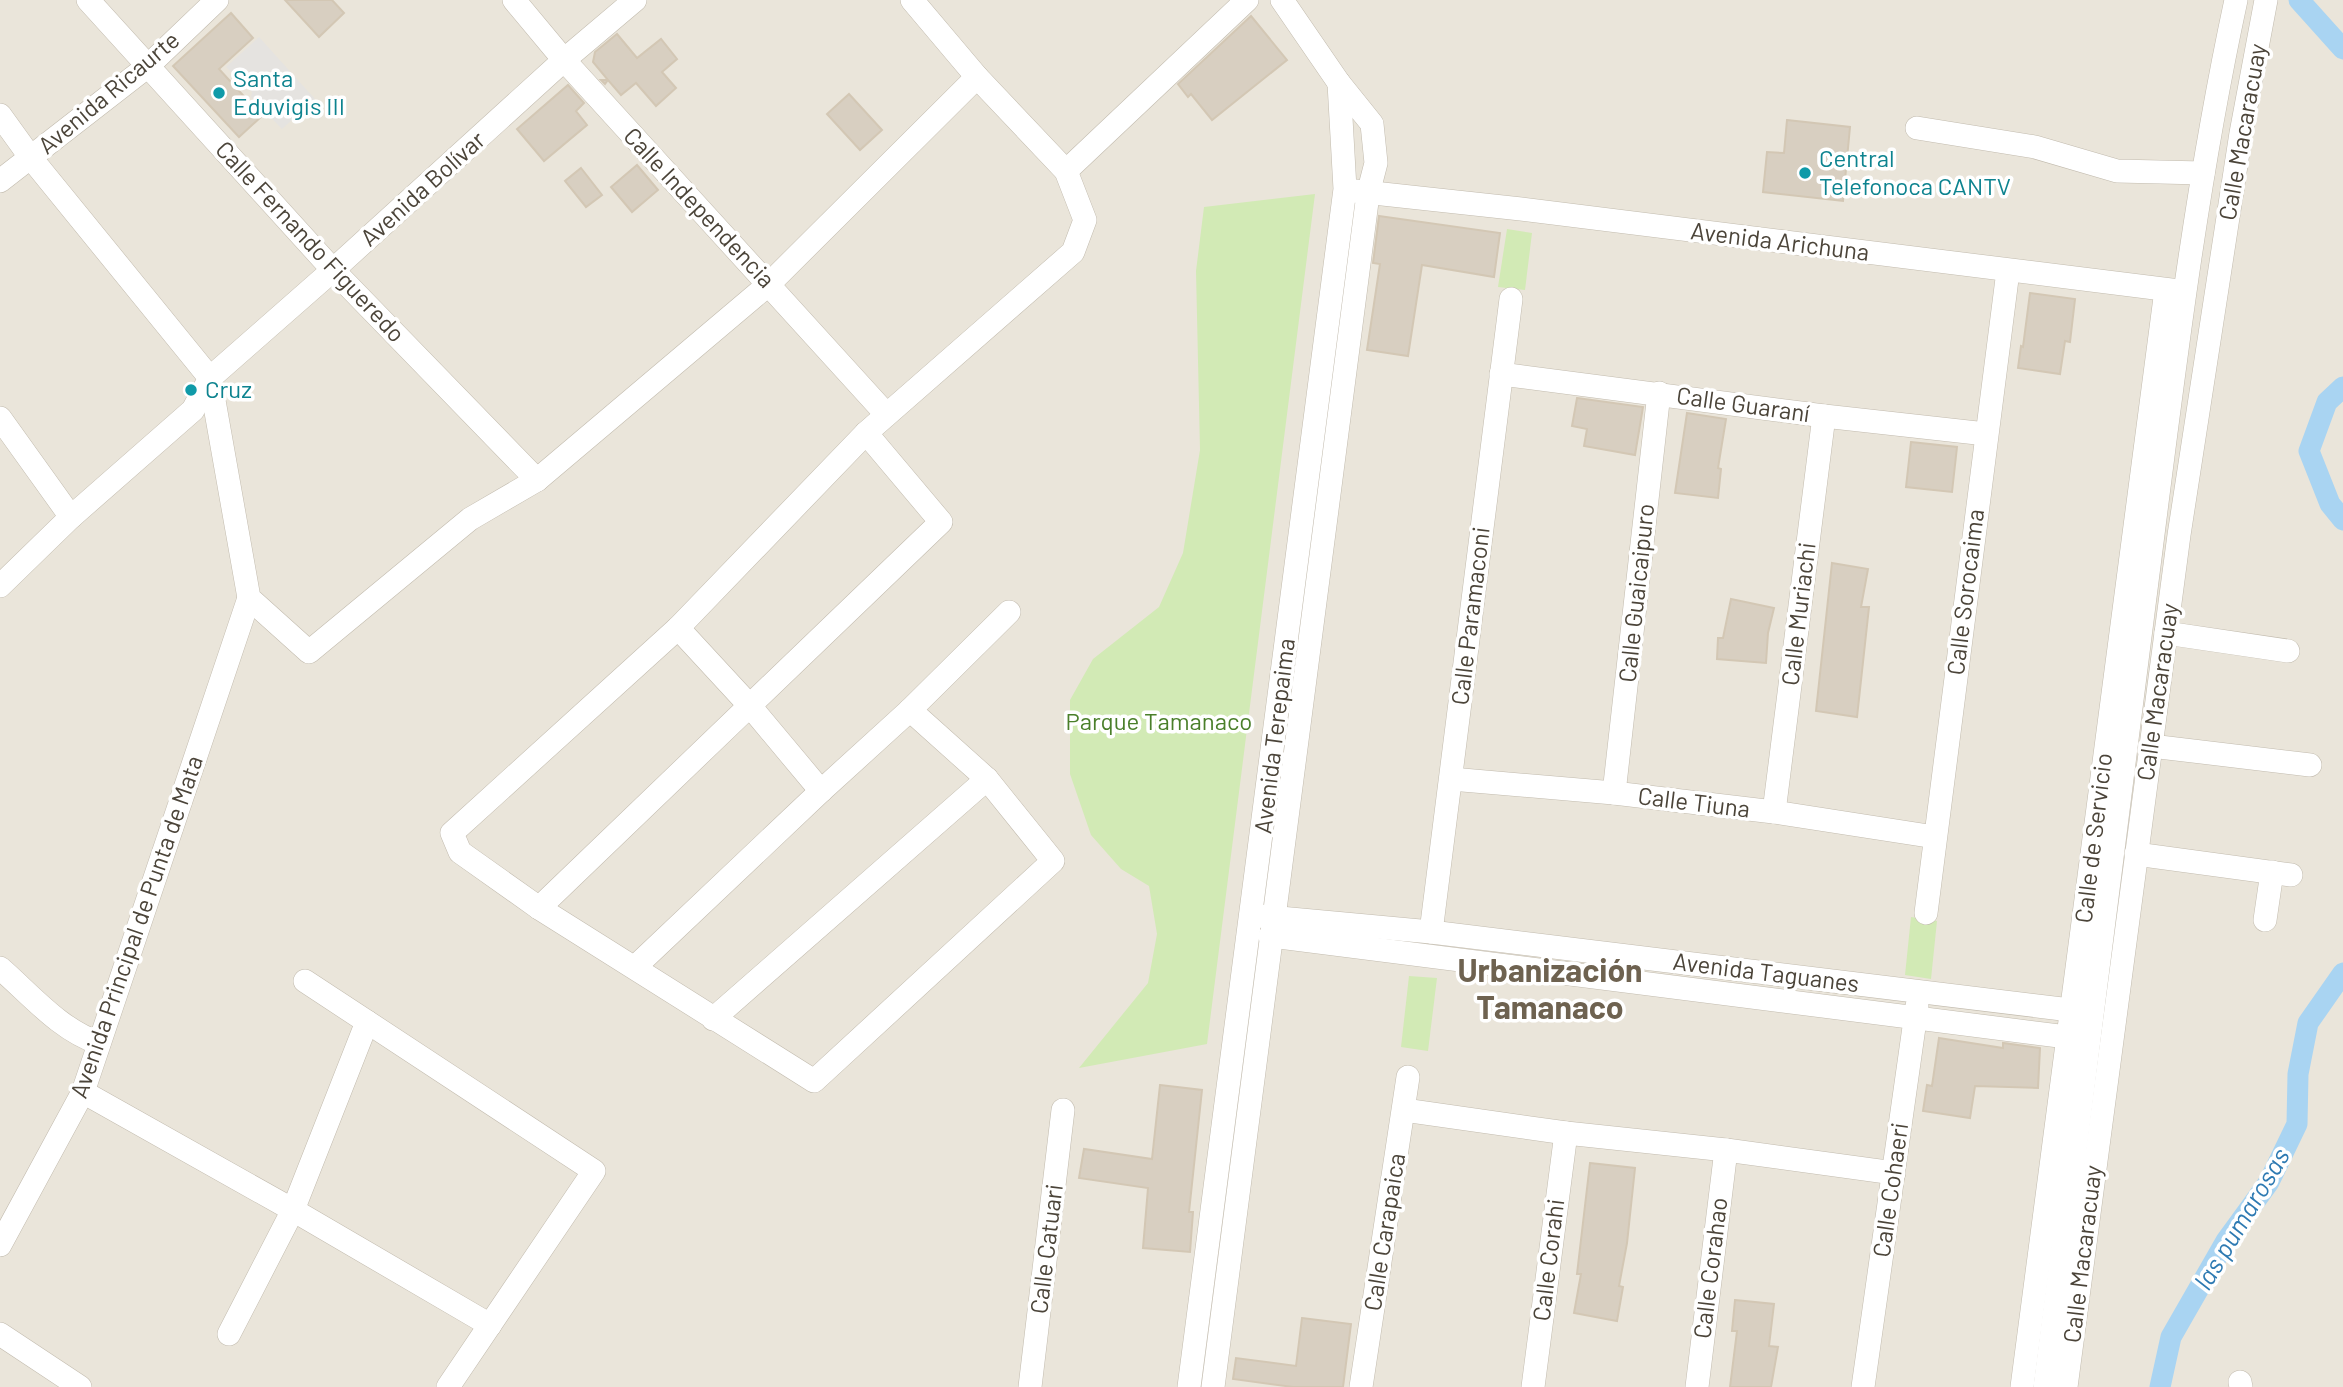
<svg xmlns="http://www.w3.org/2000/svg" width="2343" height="1387" font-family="Barlow,sans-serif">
	<rect width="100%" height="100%" fill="#f6f3ec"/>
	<rect fill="#eae5da" x="0" y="0" width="2343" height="1387"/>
	<g fill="#d2eab5">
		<polygon points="1315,194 1207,1044 1079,1068 1148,983 1157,934 1149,886 1121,869 1091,835 1070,774 1070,700 1093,659 1159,607 1183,553 1200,450 1196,271 1204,207"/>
		<polygon points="1507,229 1532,233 1525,290 1498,287"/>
		<polygon points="1911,917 1937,921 1931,979 1905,975"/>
		<polygon points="1409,976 1437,978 1428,1051 1401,1047"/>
	</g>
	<polygon fill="#e5e3e0" points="259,37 315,99 282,129 251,97 252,92 226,67"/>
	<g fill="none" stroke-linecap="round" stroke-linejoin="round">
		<g stroke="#a9d4f2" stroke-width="21">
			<polyline points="2299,0 2343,49"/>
			<polyline points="2343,387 2327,402 2309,451 2330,504 2343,520"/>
			<polyline points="2160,1387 2171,1337 2226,1241 2269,1182 2297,1124 2298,1074 2308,1023 2343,973"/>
		</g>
	</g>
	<g fill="#d8cfc1" stroke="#d3c7b4" stroke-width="2">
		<polygon points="285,0 332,0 344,13 319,37"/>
		<polygon points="231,13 253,38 219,69 262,116 239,137 173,66"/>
		<polygon points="1251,16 1287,60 1212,120 1191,94 1188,97 1178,84"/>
		<polygon points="617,34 637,58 661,39 677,59 662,72 676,88 656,106 636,83 621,95 608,80 605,84 601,80 608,80 593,62 595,52"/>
		<polygon points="568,85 584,103 576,111 587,125 544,161 517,129"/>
		<polygon points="849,94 882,130 860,150 827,114"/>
		<polygon points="1787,120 1850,127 1843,201 1763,192 1767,152 1784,153"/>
		<polygon points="637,165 658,190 632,212 611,187"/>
		<polygon points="581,168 602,195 586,207 565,181"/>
		<polygon points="1379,216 1500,233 1494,277 1422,265 1408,356 1367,350 1380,264 1373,263"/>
		<polygon points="2030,293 2075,299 2070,342 2065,341 2060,374 2018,368 2021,346 2023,347"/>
		<polygon points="1577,398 1643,407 1635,455 1584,446 1587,429 1572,426"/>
		<polygon points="1687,413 1726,419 1718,468 1721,469 1718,498 1675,493"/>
		<polygon points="1911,442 1957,447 1952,492 1906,487"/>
		<polygon points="1832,563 1868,569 1861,607 1869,607 1857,717 1816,711"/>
		<polygon points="1731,599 1774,608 1768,633 1766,663 1717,659 1718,638 1723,638"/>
		<polygon points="1939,1038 2003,1048 2003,1043 2040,1048 2038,1088 1975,1086 1970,1118 1923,1111 1927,1085 1932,1086"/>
		<polygon points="1160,1085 1202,1090 1189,1212 1193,1212 1190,1252 1143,1248 1148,1188 1079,1178 1084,1149 1152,1159"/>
		<polygon points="1590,1163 1635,1168 1627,1243 1619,1286 1623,1287 1617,1321 1574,1313 1581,1274 1577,1274"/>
		<polygon points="1735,1300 1774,1304 1769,1346 1778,1347 1771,1387 1730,1387 1737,1331 1732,1331"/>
		<polygon points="1302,1318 1351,1324 1343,1387 1293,1387 1233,1379 1236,1358 1296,1366"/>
	</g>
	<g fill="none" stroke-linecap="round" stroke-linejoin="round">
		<defs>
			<g id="street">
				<polyline points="88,0 333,270 537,480"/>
				<polyline points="514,0 564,60 886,414"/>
				<polyline points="912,0 977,77 1066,171 1085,220 1073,252 866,433 678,628 452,833 460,852 539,908 814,1081 1053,861 987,779 910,710 1009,612"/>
				<polyline points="0,115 31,158 210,378 249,598 309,652 470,519 537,480 769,284 977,77"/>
				<polyline points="1917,128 2035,147 2117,171 2203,173"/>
				<polyline points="1066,171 1247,0"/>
				<polyline points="0,181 148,66 217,0"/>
				<polyline points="1355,191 1521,209 2179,291"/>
				<polyline points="1501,374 1824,416 1986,434"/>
				<polyline points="0,418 71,517"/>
				<polyline points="0,586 71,517 193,410 210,378 333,270 564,60 635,0"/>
				<polyline points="678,628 750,706 821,791"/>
				<polyline points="2166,633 2288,651"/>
				<polyline points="2151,746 2310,765"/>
				<polyline points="1451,779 1614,793 1774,812 1935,837"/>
				<polyline points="1614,793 1659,393"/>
				<polyline points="1774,812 1824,416"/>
				<polyline points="2136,854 2291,875"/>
				<polyline points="539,908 941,522 866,433"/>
				<polyline points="1926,913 2008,271"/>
				<polyline points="1259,916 1431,932 2087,1012"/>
				<polyline points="2265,920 2272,872"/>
				<polyline points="1431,932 1511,299"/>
				<polyline points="1270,936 2083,1039"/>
				<polyline points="635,967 821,791 910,710"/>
				<path d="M0,968C31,995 60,1030 99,1043"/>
				<polyline points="305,981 594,1171 448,1387"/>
				<polyline points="713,1019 987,779"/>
				<polyline points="83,1092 293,1210 490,1325"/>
				<polyline points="1404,1110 1566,1133 1726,1150 1894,1173"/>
				<polyline points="0,1245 83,1092 249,598"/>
				<polyline points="0,1334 80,1387"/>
				<polyline points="229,1334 293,1210 367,1022"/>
				<polyline points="2240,1382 2241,1387"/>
				<polyline points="1030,1387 1063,1110"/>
				<polyline points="1189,1387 1345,189 1339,83"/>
				<polyline points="1213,1387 1368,194 1376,163 1372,124 1339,83 1282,0"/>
				<polyline points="1361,1387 1408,1077"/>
				<polyline points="1533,1387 1566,1133"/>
				<polyline points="1697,1387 1726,1150"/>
				<polyline points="1863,1387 1917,1006"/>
				<polyline points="2022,1387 2166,290"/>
				<path d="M2045,1387C2080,1127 2112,866 2144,605C2170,403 2193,199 2236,0"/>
				<polyline points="2066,1387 2179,535 2241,133 2266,0"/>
			</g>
		</defs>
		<use href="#street" stroke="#c2bbae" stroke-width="24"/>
		<use href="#street" stroke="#fff" stroke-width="23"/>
	</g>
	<g fill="#0f9aa8" stroke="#fff" stroke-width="2.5">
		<circle cx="219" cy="93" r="7"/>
		<circle cx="1805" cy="173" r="7"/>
		<circle cx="191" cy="390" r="7"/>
	</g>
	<g text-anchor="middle" stroke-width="7" stroke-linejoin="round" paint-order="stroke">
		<g font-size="24" fill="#0d838f" stroke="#fff" text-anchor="start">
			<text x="233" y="87">Santa<tspan x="233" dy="28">Eduvigis III</tspan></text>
			<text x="1819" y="167">Central<tspan x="1819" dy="28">Telefonoca CANTV</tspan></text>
			<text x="205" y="398">Cruz</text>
		</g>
		<g font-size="24" fill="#4b4439" stroke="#fff">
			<text transform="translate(109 93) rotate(-40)" y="8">Avenida Ricaurte</text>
			<text transform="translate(2243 132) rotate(-80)" y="8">Calle Macaracuay</text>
			<text transform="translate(423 189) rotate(-42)" y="8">Avenida Bolívar</text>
			<text transform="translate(699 208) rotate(47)" y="8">Calle Independencia</text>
			<text transform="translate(310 242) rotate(47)" y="8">Calle Fernando Figueredo</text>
			<text transform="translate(1780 242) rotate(7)" y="8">Avenida Arichuna</text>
			<text transform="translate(1743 405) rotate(8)" y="8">Calle Guaraní</text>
			<text transform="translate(1966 592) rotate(-83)" y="8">Calle Sorocaima</text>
			<text transform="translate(1637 593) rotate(-84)" y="8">Calle Guaicaipuro</text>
			<text transform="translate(1799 614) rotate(-83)" y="8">Calle Muriachi</text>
			<text transform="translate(1471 616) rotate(-83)" y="8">Calle Paramaconi</text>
			<text transform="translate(2158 692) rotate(-82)" y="8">Calle Macaracuay</text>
			<text transform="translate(1275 736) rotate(-83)" y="8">Avenida Terepaima</text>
			<text transform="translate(1694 803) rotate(7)" y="8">Calle Tiuna</text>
			<text transform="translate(2094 838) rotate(-83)" y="8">Calle de Servicio</text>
			<text transform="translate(137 927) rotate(-71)" y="8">Avenida Principal de Punta de Mata</text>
			<text transform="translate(1766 973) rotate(7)" y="8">Avenida Taguanes</text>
			<text transform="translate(1891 1190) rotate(-82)" y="8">Calle Cohaeri</text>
			<text transform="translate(1385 1232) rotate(-81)" y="8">Calle Carapaica</text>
			<text transform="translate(1047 1249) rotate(-83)" y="8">Calle Catuari</text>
			<text transform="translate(2083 1254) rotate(-83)" y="8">Calle Macaracuay</text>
			<text transform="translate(1549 1260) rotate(-83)" y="8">Calle Corahi</text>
			<text transform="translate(1711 1268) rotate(-83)" y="8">Calle Corahao</text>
		</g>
		<g font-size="24" fill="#4a7f2a" stroke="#fff">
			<text x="1159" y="730">Parque Tamanaco</text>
		</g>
		<g font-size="26" font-style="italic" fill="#2e7ab2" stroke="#fff">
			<text transform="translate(2242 1219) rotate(-59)" y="9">las pumarosas</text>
		</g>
		<g font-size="32" font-weight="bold" fill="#6e6250" stroke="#fff">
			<text x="1550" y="982">Urbanización<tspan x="1550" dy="37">Tamanaco</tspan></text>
		</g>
	</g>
</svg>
